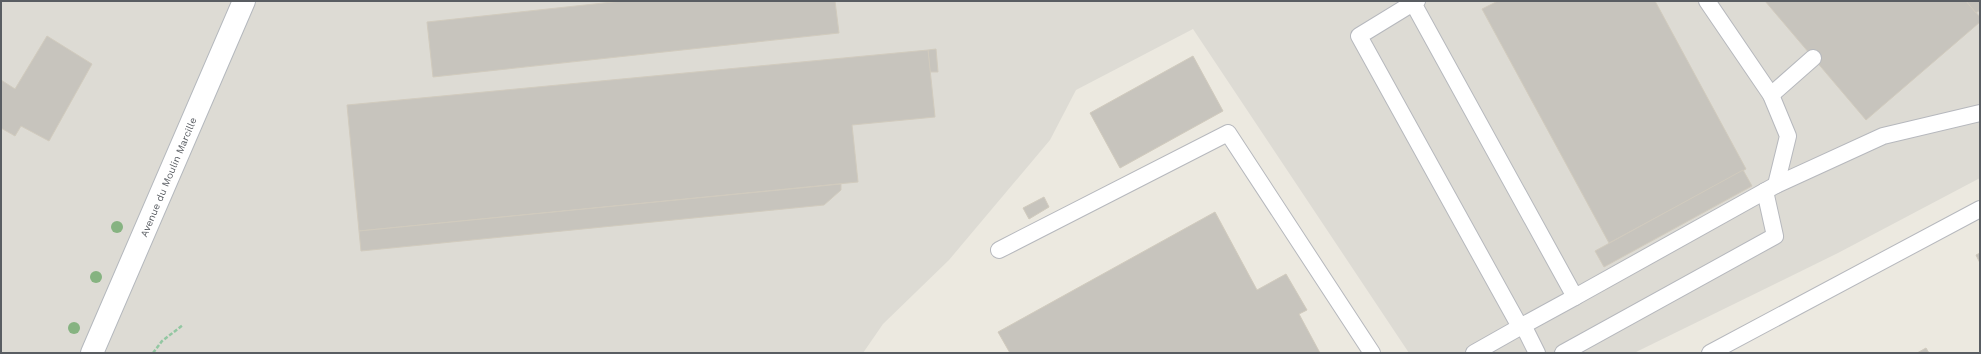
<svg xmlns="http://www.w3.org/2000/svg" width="1981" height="354" font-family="'Work Sans',sans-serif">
	<rect width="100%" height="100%" fill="#ece9e0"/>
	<polygon fill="#dddbd4" points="1,1 1980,1 1980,178 1838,253 1634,353 1409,353 1193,29 1076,90 1050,140 949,260 883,324 863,353 1,353"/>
	<g fill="#c7c4bd" stroke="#d1cbbe">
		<polygon points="622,1 835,1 839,33 433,77 427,22"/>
		<polygon points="1498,1 1655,1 1746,169 1609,243 1482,9"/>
		<polygon points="1765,1 1966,1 1980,17 1980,22 1866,120"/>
		<polygon points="1966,1 1980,1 1980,10 1976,13"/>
		<polygon points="47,36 92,64 49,141 21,126 15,136 1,128 1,80 15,89"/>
		<polygon points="936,49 938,72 930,72 928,50"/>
		<polygon points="928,50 935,117 852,125 858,182 359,231 347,105"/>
		<polygon points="1193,56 1223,111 1120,168 1090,113"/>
		<polygon points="1743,170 1752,186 1604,267 1595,251"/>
		<polygon points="841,184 841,190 824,205 361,251 359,231"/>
		<polygon points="1044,197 1049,207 1029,219 1023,208"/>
		<polygon points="1215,212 1257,290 1286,274 1307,310 1299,314 1320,353 1010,353 998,332"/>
		<polygon points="1980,253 1980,263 1976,255"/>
		<polygon points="1926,348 1929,353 1917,353"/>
	</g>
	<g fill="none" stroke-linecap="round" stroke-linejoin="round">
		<defs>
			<g id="lane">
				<polyline points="1417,1 1413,3 1575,297 1776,185 1788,136 1771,95 1707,1"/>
				<polyline points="1413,3 1359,36 1520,327 1575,297"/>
				<polyline points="1771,95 1813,58"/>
				<polyline points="1776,185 1883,136 1980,113"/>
				<polyline points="999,250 1228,133 1372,353"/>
				<polyline points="1523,325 1537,353"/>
				<polyline points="1474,353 1520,327"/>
				<polyline points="1563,353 1775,236 1765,191"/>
				<polyline points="1710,353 1980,209"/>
			</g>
			<polyline id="secondary" points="92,353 244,1"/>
		</defs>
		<use href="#lane" stroke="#b6b8bd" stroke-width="18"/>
		<use href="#secondary" stroke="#b4b8bd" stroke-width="24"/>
		<polyline stroke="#93c7a2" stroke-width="2.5" stroke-dasharray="4 2" stroke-linecap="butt" points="153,353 162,341 183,325"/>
		<use href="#lane" stroke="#fff" stroke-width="16"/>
		<use href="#secondary" stroke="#fff" stroke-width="22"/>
	</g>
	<g fill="#86b381">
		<circle cx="117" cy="227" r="6"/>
		<circle cx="96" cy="277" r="6"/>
		<circle cx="74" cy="328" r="6"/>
	</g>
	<g text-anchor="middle" stroke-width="3.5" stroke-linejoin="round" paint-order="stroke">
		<g font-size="10" fill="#595d62" stroke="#fff">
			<text transform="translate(168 177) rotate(-67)" y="4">Avenue du Moulin Marcille</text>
		</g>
	</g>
	<rect width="1981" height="354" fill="none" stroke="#595d62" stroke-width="4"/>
</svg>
